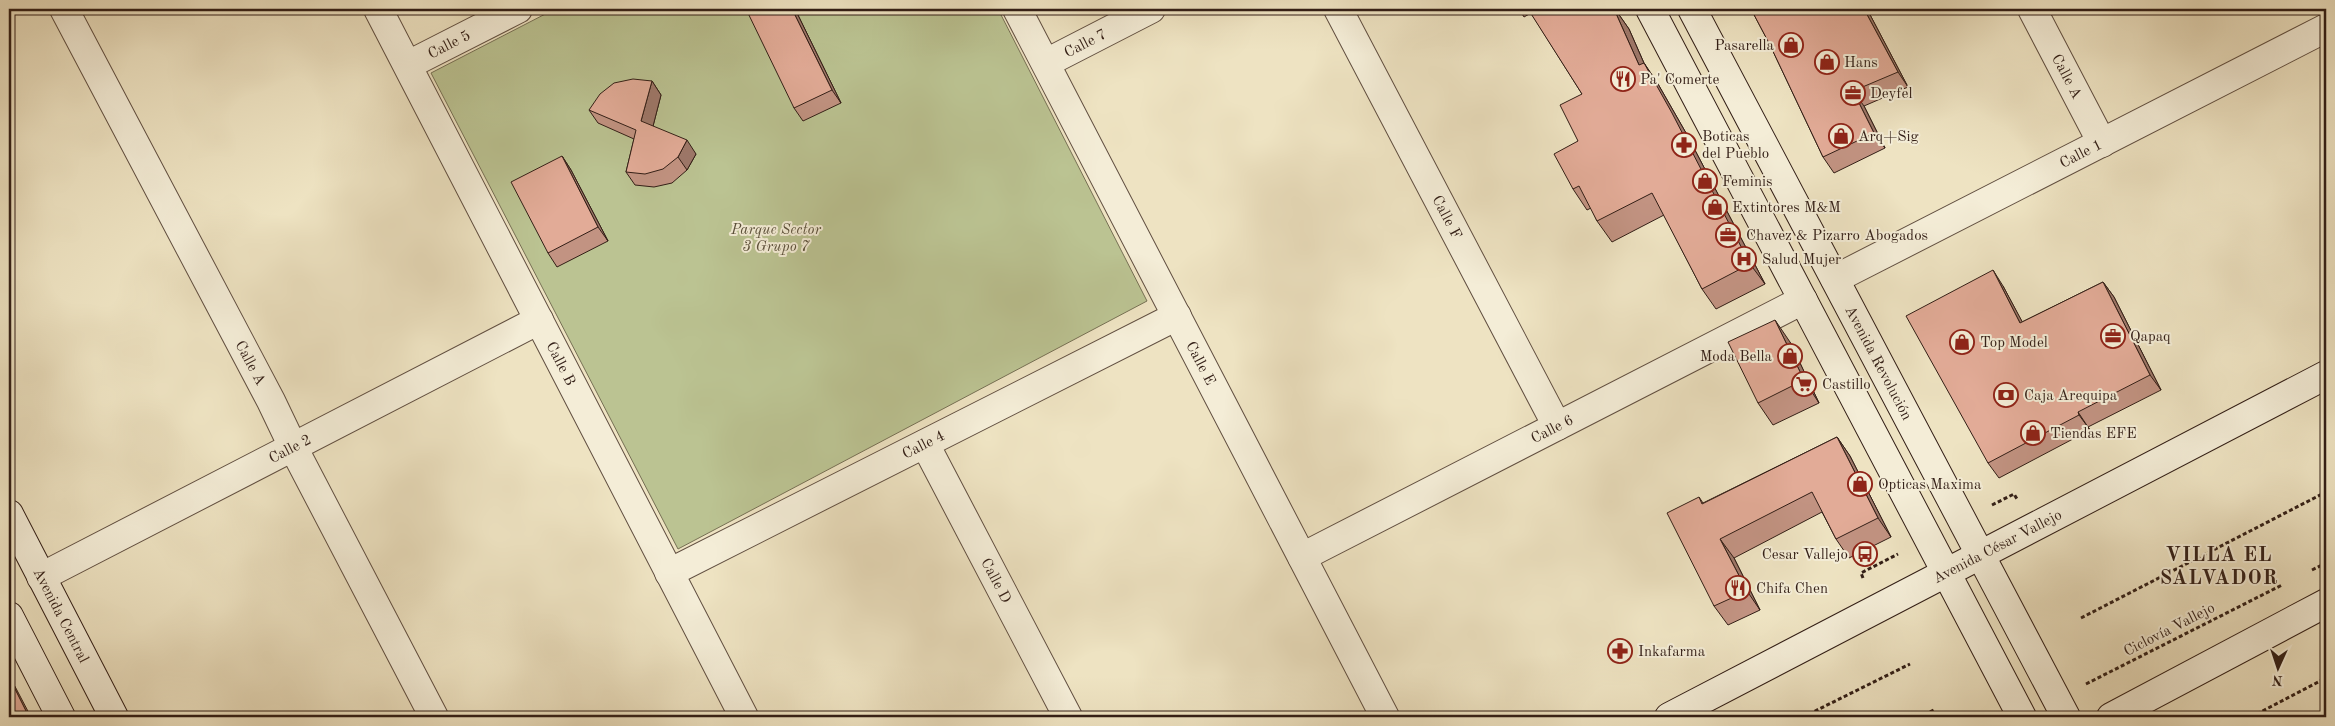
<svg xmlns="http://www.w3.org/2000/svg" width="2335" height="726" font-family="'Old Standard TT',serif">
	<rect width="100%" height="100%" fill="#eee3c2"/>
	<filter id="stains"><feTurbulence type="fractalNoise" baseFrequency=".004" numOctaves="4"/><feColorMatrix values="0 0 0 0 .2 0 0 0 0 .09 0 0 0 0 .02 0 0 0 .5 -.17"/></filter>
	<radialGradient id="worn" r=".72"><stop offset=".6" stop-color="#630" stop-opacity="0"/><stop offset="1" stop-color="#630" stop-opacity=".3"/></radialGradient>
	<polygon fill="#bbc392" stroke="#767054" points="555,9 998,9 1147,301 678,549 431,73"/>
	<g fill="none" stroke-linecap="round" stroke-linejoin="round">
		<defs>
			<g id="street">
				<path id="s1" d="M64,9L271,401L293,447L434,717"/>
				<path id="s2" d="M378,9L744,717"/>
				<path id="s3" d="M1017,9L1385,717"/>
				<path id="s4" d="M1338,9L1557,426"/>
				<path id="s5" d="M2032,9L2102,143"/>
				<path id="s6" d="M1046,63L1151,9"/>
				<path id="s7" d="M408,65L518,9"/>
				<path id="s8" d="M1835,279L2326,28"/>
				<path id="s9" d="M925,444L1068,717"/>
				<path id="s10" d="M1302,557L1803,300"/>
				<path id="s11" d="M669,573L1177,316"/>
				<path id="s12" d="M41,577L539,320"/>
			</g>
			<g id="secondary">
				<polyline points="1650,9 2022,717"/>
				<path id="s13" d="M1692,9L2066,717"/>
				<path id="s14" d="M9,514L114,717"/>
				<polyline points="9,616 61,717"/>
				<path id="s15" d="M1669,717L2326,375"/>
				<polyline points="2111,717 2326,603"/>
			</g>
		</defs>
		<use href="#street" stroke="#614f41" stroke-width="30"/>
		<use href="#secondary" stroke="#321e16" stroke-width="30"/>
		<g stroke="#321e16" stroke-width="3" stroke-dasharray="4 2.5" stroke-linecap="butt">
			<polyline points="1992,505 2014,494 2017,499"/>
			<polyline points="2312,570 2326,563"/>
			<polyline points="1863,578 1861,573 1898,554"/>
			<polyline points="2081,618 2326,492"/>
			<polyline points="2086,684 2282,585"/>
			<polyline points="1803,717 1910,664"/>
			<polyline points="1918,717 1934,710"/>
			<polyline points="2251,717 2326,678"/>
		</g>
		<use href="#street" stroke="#f4edd7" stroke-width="28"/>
		<use href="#secondary" stroke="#f4edd7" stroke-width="28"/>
	</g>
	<g fill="#c29382" stroke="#321e16">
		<polygon points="795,9 841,103 803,121 794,108"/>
		<polygon points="1519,9 1615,9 1629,29 1644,63 1658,84 1686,133 1765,284 1716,309 1702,289 1664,215 1612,242 1597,221 1591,208 1587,210 1573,189 1578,141 1582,94 1531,13 1524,17"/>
		<polygon points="1751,9 1867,9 1908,87 1864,106 1885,148 1834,173 1823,157 1770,45"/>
		<polygon points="652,81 661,95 653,126 696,154 687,170 672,183 654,187 635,185 626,172 634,139 598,123 589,110"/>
		<polygon points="562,156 571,170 608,241 557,267 548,253"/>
		<polygon points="2103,282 2114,297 2161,390 2088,427 2090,430 1999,478 1988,463 2003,286 2022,322"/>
		<polygon points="1790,342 1819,403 1773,425 1758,403"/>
		<polygon points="1837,437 1850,456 1891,537 1849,558 1836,539 1822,512 1734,558 1760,610 1728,625 1714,606 1699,497 1703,503"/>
	</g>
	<g fill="#9e786a" stroke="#321e16">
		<polygon points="792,9 795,9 841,103 832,90"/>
		<polygon points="1614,9 1615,9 1629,29 1654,86 1639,65"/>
		<polygon points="1864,9 1867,9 1908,87 1898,72"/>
		<polygon points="1644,63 1658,84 1686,133 1765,284 1750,264"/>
		<polygon points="652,81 661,95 651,134 641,121"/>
		<polygon points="1853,91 1864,106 1885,148 1874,133"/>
		<polygon points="687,140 696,154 687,170 678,157"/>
		<polygon points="562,156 571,170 608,241 598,227"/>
		<polygon points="1993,270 2003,286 2031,338 2020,323"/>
		<polygon points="2103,282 2114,297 2161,390 2150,375"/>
		<polygon points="1775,320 1790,342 1819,403 1804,380"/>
		<polygon points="2078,412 2090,430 2079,415"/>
		<polygon points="1837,437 1850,456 1891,537 1878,518"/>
		<polygon points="1720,539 1734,558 1760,610 1747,591"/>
		<polygon points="9,675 31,717 29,717 9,677"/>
	</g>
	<g fill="#e2ab97" stroke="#321e16">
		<polygon points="746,9 792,9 832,90 794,108"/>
		<polygon points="1528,9 1614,9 1639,65 1644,63 1672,113 1750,264 1702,289 1652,193 1597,221 1579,186 1573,189 1554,154 1578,141 1560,105 1582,94"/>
		<polygon points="1751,9 1864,9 1898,72 1853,91 1874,133 1823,157 1770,45"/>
		<polygon points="633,79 652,81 641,121 687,140 678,157 663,169 645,174 626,172 636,130 589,110 600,94 614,83"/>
		<polygon points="562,156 598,227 548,253 511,182"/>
		<polygon points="1993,270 2020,323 2103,282 2150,375 2078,412 2079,415 1988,463 1906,316"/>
		<polygon points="1775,320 1804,380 1758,403 1728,342"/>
		<polygon points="1837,437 1878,518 1836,539 1812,492 1720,539 1747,591 1714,606 1667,513 1699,497 1702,504"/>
		<polygon points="9,677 29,717 9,717"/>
	</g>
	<defs>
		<symbol id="shop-ring" viewBox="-11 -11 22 22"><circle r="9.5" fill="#f4edd7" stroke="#8f2418" stroke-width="1.5"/><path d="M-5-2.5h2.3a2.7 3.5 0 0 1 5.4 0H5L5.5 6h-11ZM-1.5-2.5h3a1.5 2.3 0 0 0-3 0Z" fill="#8f2418"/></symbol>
		<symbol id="restaurant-ring" viewBox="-11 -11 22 22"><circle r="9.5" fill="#f4edd7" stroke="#8f2418" stroke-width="1.5"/><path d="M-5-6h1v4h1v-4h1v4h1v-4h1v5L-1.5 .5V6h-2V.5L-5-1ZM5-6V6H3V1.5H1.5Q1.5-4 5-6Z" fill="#8f2418"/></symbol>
		<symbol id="office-ring" viewBox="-11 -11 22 22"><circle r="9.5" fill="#f4edd7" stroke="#8f2418" stroke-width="1.5"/><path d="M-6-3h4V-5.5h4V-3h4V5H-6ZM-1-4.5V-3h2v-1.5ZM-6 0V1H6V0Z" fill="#8f2418"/></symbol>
		<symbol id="pharmacy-ring" viewBox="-11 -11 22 22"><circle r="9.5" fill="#f4edd7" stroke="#8f2418" stroke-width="1.5"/><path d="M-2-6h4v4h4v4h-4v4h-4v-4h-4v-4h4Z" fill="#8f2418"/></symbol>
		<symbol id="hospital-ring" viewBox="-11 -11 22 22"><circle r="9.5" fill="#f4edd7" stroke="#8f2418" stroke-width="1.5"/><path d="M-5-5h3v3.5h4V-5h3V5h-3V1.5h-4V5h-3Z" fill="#8f2418"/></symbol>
		<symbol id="supermarket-ring" viewBox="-11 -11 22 22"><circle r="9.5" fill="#f4edd7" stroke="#8f2418" stroke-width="1.5"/><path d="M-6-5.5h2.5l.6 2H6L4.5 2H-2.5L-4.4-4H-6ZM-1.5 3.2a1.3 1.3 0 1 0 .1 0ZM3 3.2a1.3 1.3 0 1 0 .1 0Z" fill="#8f2418"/></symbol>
		<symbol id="bank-ring" viewBox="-11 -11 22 22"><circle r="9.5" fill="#f4edd7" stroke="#8f2418" stroke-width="1.5"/><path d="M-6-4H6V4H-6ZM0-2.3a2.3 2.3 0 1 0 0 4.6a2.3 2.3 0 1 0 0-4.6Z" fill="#8f2418"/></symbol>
		<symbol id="bus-ring" viewBox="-11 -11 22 22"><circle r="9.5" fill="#f4edd7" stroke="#8f2418" stroke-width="1.5"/><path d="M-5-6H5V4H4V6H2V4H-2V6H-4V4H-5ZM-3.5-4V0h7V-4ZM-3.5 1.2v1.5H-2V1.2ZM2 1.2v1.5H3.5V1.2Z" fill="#8f2418"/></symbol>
	</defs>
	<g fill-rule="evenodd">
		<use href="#shop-ring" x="1777" y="31" width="28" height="28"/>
		<use href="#shop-ring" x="1813" y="48" width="28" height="28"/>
		<use href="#restaurant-ring" x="1609" y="65" width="28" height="28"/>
		<use href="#office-ring" x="1839" y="79" width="28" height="28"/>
		<use href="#shop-ring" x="1827" y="122" width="28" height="28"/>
		<use href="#pharmacy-ring" x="1670" y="131" width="28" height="28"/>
		<use href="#shop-ring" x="1691" y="167" width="28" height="28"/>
		<use href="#shop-ring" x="1701" y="193" width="28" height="28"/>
		<use href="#office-ring" x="1714" y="221" width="28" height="28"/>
		<use href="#hospital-ring" x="1730" y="245" width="28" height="28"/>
		<use href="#office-ring" x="2099" y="322" width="28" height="28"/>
		<use href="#shop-ring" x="1948" y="328" width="28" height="28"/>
		<use href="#shop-ring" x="1776" y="342" width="28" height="28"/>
		<use href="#supermarket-ring" x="1790" y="370" width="28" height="28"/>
		<use href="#bank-ring" x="1992" y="381" width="28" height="28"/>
		<use href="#shop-ring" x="2019" y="419" width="28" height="28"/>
		<use href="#shop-ring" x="1846" y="470" width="28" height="28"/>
		<use href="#bus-ring" x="1851" y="540" width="28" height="28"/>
		<use href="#restaurant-ring" x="1724" y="574" width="28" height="28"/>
		<use href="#pharmacy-ring" x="1606" y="637" width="28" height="28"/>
	</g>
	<g text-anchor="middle" stroke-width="4" stroke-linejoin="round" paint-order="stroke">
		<g font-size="15" fill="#321e16" stroke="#f4edd7">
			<text dy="5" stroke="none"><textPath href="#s6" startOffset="44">Calle 7</textPath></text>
			<text dy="5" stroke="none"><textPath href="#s7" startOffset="46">Calle 5</textPath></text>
			<text dy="5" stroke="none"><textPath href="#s5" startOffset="76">Calle A</textPath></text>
			<text dy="5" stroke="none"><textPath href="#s8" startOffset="276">Calle 1</textPath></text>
			<text dy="5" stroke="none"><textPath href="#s4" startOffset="235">Calle F</textPath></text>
			<text dy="5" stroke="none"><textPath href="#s1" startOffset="400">Calle A</textPath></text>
			<text dy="5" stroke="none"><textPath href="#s2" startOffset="399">Calle B</textPath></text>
			<text dy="5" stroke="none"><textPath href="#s3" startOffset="399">Calle E</textPath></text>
			<text dy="5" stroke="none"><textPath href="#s13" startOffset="400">Avenida Revolución</textPath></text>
			<text dy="5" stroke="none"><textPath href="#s10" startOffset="281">Calle 6</textPath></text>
			<text dy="5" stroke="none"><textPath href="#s11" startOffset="285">Calle 4</textPath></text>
			<text dy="5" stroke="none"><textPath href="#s12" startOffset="280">Calle 2</textPath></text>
			<text dy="5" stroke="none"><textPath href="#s15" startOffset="370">Avenida César Vallejo</textPath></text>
			<text dy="5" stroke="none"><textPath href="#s9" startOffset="154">Calle D</textPath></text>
			<text dy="5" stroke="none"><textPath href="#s14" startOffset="114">Avenida Central</textPath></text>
			<text transform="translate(2169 629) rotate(-27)" y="5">Ciclovía Vallejo</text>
		</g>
		<g font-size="15" fill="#321e16" stroke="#f4edd7" text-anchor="start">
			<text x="1774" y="50" text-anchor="end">Pasarella</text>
			<text x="1844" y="67">Hans</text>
			<text x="1640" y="84">Pa' Comerte</text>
			<text x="1870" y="98">Deyfel</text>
			<text x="1702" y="141">Boticas<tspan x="1702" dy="17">del Pueblo</tspan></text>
			<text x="1858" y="141">Arq+Sig</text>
			<text x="1722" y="186">Feminis</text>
			<text x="1732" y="212">Extintores M&amp;M</text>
			<text x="1746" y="240">Chavez &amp; Pizarro Abogados</text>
			<text x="1762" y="264">Salud Mujer</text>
			<text x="2130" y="341">Qapaq</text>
			<text x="1980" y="347">Top Model</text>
			<text x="1772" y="361" text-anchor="end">Moda Bella</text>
			<text x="1822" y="389">Castillo</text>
			<text x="2024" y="400">Caja Arequipa</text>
			<text x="2050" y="438">Tiendas EFE</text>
			<text x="1878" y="489">Opticas Maxima</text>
			<text x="1848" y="559" text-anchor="end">Cesar Vallejo</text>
			<text x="1756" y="593">Chifa Chen</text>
			<text x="1638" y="656">Inkafarma</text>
		</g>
		<g font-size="15" font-style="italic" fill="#5b503b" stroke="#f4edd7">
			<text x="776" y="234">Parque Sector<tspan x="776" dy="17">3 Grupo 7</tspan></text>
		</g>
		<g font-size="20" font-weight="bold" letter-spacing="1" fill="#321e16" stroke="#f4edd7">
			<text x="2219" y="561">VILLA EL<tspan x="2219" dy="23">SALVADOR</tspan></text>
		</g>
	</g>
	<rect width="2335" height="726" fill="none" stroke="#eee3c2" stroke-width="30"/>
	<rect x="10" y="10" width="2315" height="706" fill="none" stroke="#321e16" stroke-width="2.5"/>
	<rect x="15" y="15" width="2305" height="696" fill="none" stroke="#321e16"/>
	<g transform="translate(2278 668) rotate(183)" stroke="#f4edd7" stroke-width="4" paint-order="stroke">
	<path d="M0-4L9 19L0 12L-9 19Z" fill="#321e16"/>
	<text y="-8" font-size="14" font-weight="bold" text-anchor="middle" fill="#321e16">N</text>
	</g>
	<rect width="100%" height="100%" filter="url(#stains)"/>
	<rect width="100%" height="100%" fill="url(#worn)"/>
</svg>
